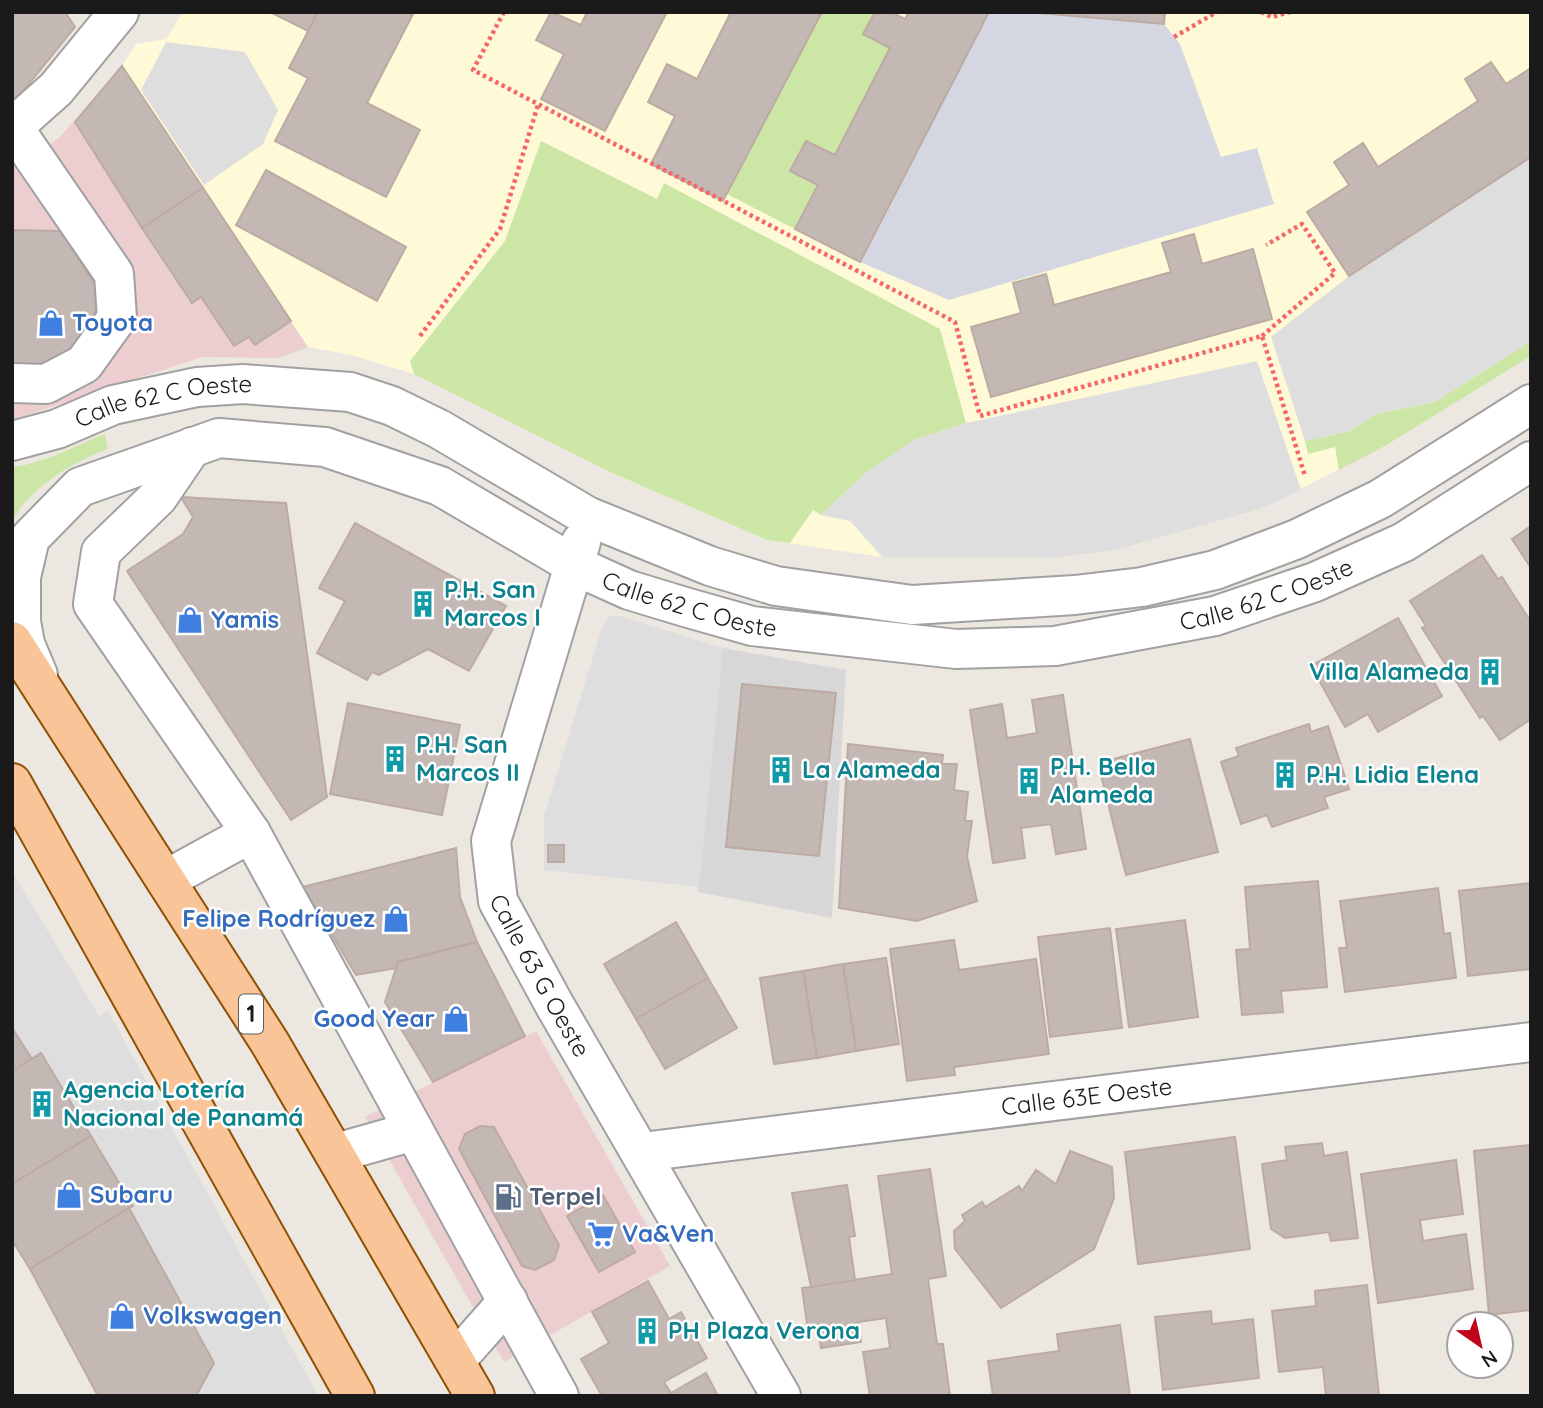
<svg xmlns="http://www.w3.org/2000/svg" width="1543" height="1408" font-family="Quicksand,sans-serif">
	<rect width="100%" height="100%" fill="#ece7e0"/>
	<polygon fill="#d8d7d7" points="723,648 846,670 832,918 698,892"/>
	<g fill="#edced0">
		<polygon points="122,66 308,347 280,358 202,357 12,420 12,169 59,138"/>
		<polygon points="536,1031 670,1266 504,1362 365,1117"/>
	</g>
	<polygon fill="#fefad7" points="183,12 1531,12 1531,356 1385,446 1260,509 1116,550 1053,558 882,557 767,540 610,472 414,374 351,355 308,347 122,66 136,44 166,39"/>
	<g fill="#cce6a5">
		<polygon points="822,12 875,12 864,34 890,48 835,155 806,141 790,170 818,185 795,229 727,194"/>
		<polygon points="541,141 657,199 664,183 940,329 966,423 914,440 868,471 821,515 813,510 790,543 767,540 610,472 414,374 410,361 505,241"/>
		<polygon points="1531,341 1531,356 1385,446 1339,470 1335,447 1308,454 1305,441 1350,431 1376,414 1435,402"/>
		<path d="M105,434L108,449C74,461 28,489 12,522V467C47,463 73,446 105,434Z"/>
	</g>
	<g fill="#dedede">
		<polygon points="166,42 245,52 278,110 263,144 204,185 141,90"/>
		<polygon points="1531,157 1531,341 1435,402 1376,414 1350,431 1305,441 1271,337 1349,276"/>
		<polygon points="1257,361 1301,490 1260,509 1116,550 1053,558 882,557 850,521 821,515 868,471 914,440 966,423"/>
		<polygon points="610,616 620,616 723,648 699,887 544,870 544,817 602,627"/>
		<polygon points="12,872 99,1016 108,1011 318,1396 196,1396 214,1362 129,1208 133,1205 41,1054 32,1059 12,1028"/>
	</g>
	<polygon fill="#d4d6e2" points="989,12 1028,12 1164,24 1180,44 1221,157 1257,148 1274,204 949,300 860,262"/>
	<g fill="#c3b8b3" stroke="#bdaba3" stroke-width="2">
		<polygon points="12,12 65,12 75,27 12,105"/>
		<polygon points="270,12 318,12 308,31"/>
		<polygon points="318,12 414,12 367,103 420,130 386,197 275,141 308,78 289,68"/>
		<polygon points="551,12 581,25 587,12 667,12 605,131 541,99 564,54 536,40"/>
		<polygon points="731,12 822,12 723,201 651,164 675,116 648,102 667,64 697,79"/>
		<polygon points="875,12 891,12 905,19 909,12 989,12 860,262 795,229 818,185 790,171 806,141 835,155 890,48 863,34"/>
		<polygon points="1028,12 1165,12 1164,24"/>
		<polygon points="1491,62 1506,84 1531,68 1531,157 1349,276 1307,212 1349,185 1334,162 1363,143 1378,167 1478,101 1465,79"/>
		<polygon points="122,66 203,188 142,228 75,122"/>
		<polygon points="266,170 406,247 377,301 236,225"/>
		<polygon points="203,188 291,321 255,345 249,337 234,346 201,297 192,303 142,228"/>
		<polygon points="12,230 61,231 102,296 78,350 51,367 12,368"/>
		<polygon points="1194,234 1202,264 1253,249 1272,319 991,397 971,327 1021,313 1013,283 1046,274 1054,305 1171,272 1162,243"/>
		<polygon points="181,497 286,503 327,797 291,820 127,571 183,534 193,517"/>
		<polygon points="355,523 506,606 469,671 428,649 379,675 372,672 367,680 317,653 345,601 319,588"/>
		<polygon points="1531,526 1531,568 1512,539"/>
		<polygon points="1482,555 1498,579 1502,577 1531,622 1531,719 1500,740 1483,716 1480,718 1422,628 1426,626 1410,601"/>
		<polygon points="1398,618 1442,696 1378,732 1368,714 1345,727 1311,666"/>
		<polygon points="742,684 836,693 819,856 726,847"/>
		<polygon points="1063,695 1086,849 1056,854 1051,824 1021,828 1025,858 993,863 970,710 1002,704 1007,738 1037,733 1032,700"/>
		<polygon points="348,703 460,725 442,815 330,794"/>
		<polygon points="1309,724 1311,732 1328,726 1349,789 1324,797 1328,808 1272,827 1267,815 1241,824 1221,762 1239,756 1236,748"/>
		<polygon points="1190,739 1218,852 1126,875 1098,763"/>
		<polygon points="848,744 943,755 942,764 957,764 954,790 968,792 965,821 972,821 967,856 977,901 917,921 839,908"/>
		<rect x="548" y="845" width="16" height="17"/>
		<polygon points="456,848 460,897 477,942 398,962 396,968 356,975 303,887"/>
		<polygon points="1318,881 1327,987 1281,991 1283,1012 1242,1015 1236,950 1250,949 1245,887"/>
		<polygon points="1531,883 1531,969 1468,976 1459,891"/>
		<polygon points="1438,888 1444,934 1450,933 1456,978 1345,992 1339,948 1347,948 1340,901"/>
		<polygon points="1185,920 1198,1017 1129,1027 1116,929"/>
		<polygon points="676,922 708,978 636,1019 604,964"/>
		<polygon points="1110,928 1122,1028 1050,1037 1038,937"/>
		<polygon points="954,940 959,970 1036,959 1049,1054 954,1067 955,1075 907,1081 890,949"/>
		<polygon points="477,942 525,1036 433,1082 385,1002 398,962"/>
		<polygon points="886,958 899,1044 856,1051 843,964"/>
		<polygon points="843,964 856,1051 817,1058 803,971"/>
		<polygon points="803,971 817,1058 774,1064 760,978"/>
		<polygon points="708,978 737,1028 665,1069 636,1019"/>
		<polygon points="12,1028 32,1059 12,1071"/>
		<polygon points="41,1053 91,1136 12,1184 12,1071"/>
		<polygon points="480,1126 494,1127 559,1245 554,1260 535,1270 522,1266 459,1149 465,1134"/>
		<polygon points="91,1136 133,1206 30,1269 12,1240 12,1184"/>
		<polygon points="1235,1137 1250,1249 1138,1264 1125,1152"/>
		<polygon points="1322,1143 1324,1156 1347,1152 1358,1238 1331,1241 1329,1232 1285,1238 1271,1229 1262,1164 1287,1160 1285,1147"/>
		<polygon points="1531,1145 1531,1310 1489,1315 1474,1151"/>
		<polygon points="1070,1151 1112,1167 1114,1198 1094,1249 1001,1308 955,1249 954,1231 965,1221 962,1215 982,1202 985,1207 1019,1186 1022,1191 1036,1170 1056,1184"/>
		<polygon points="1456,1160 1463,1214 1420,1220 1423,1241 1466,1234 1473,1289 1378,1303 1361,1174"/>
		<polygon points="930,1169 946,1276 928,1279 937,1344 943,1344 950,1396 870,1396 863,1352 890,1348 886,1318 858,1322 861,1342 821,1348 818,1329 808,1331 802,1288 892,1274 878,1176"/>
		<polygon points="847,1185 855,1236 849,1237 855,1280 811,1287 792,1193"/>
		<polygon points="603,1195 635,1252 599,1272 567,1216"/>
		<polygon points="129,1208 214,1363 196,1396 98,1396 30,1269"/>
		<polygon points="648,1281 669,1319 681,1312 707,1358 664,1382 671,1393 706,1373 718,1396 602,1396 581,1359 609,1343 592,1312"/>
		<polygon points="1367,1285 1379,1395 1326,1396 1323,1367 1279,1372 1272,1311 1316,1306 1315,1291"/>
		<polygon points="1211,1311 1212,1324 1253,1319 1259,1378 1163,1390 1155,1317"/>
		<polygon points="1120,1325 1130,1396 993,1396 988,1361 1059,1351 1057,1334"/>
	</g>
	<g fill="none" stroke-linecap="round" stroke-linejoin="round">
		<defs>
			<g id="minor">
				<polyline points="12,128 56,89 119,12"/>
				<polyline points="12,383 46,384 84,364 117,318 114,274 13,127"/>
				<path id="s1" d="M12,441L57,429L113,405L197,387L243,384L350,392L392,406L439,429L587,516L710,566L776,586L912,605L1075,595L1142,587L1215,570L1297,539L1380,499L1531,404"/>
				<polyline points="192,447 158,497 101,552 93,604 251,833"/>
				<path id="s2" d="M581,542L491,841L498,901L554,1004L781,1396"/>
				<path id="s3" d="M38,675L25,644L21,621V577L30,538L80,487L219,438L325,447L440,486L576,566L629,590L685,607L752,626L956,649L1055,646L1215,616L1315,582L1404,542L1531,461"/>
				<polyline points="167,879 251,833 559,1396"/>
				<path id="s4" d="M642,1152L1531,1042"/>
				<polyline points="336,1153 414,1131"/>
				<polyline points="455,1361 508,1301"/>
			</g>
			<g id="major">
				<polyline points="12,641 270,1043 475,1396"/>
				<polyline points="12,783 355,1396"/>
			</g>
		</defs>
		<use href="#minor" stroke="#a1a1a1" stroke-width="42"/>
		<use href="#major" stroke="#8e5103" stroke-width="42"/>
		<g stroke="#f66667" stroke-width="4.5" stroke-dasharray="3.5 3.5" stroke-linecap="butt">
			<polyline points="504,12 473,70 955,322 980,416 1262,336 1305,476"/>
			<polyline points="1261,12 1272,17 1290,12"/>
			<polyline points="1174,37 1217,12"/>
			<polyline points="420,336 500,229 538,105"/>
			<polyline points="1262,336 1335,273 1302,224 1266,245"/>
		</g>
		<use href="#minor" stroke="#fff" stroke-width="38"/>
		<use href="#major" stroke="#f9c497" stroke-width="38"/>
	</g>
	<defs>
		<symbol id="shop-bare" viewBox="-9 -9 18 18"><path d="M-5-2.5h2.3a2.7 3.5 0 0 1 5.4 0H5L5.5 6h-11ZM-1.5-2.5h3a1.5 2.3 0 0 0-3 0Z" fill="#3f7fe0" stroke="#fff" stroke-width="2.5" paint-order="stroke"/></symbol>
		<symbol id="building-bare" viewBox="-9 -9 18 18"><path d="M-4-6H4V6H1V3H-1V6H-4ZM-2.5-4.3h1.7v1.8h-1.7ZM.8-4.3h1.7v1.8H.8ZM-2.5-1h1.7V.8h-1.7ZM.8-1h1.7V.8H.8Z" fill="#0f9aa8" stroke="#fff" stroke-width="2.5" paint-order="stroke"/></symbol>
		<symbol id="fuel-bare" viewBox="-9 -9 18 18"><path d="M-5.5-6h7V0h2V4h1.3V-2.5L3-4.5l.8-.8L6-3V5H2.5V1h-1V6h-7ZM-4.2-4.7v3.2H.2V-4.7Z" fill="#5c6f8a" stroke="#fff" stroke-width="2.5" paint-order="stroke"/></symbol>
		<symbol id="supermarket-bare" viewBox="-9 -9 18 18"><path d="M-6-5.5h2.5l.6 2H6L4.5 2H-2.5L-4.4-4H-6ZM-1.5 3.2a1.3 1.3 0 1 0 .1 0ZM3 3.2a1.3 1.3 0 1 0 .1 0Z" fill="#3f7fe0" stroke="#fff" stroke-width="2.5" paint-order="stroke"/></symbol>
	</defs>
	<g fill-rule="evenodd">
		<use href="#shop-bare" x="32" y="304" width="38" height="38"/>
		<use href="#building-bare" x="404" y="585" width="38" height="38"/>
		<use href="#shop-bare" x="171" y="601" width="38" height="38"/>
		<use href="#building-bare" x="1471" y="653" width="38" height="38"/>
		<use href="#building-bare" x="376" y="740" width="38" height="38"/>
		<use href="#building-bare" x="762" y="751" width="38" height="38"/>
		<use href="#building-bare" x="1266" y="756" width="38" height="38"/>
		<use href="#building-bare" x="1010" y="762" width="38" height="38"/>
		<use href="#shop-bare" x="377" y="900" width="38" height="38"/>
		<use href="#shop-bare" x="437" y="1000" width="38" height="38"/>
		<use href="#building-bare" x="23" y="1085" width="38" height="38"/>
		<use href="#shop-bare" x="50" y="1176" width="38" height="38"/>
		<use href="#fuel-bare" x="489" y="1178" width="38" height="38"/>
		<use href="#supermarket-bare" x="582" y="1215" width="38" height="38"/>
		<use href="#shop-bare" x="103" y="1297" width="38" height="38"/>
		<use href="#building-bare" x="628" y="1312" width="38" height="38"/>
	</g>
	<g text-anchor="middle" stroke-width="5" stroke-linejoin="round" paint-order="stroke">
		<rect fill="#fff" stroke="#5f5f5f" stroke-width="2" x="239" y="994.5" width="24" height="39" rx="5"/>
		<g font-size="23" font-weight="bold" fill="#1a1a1a">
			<text x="251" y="1022">1</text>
		</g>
		<g font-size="24" font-weight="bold" fill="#366cbe" stroke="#fff" text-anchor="start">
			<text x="72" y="331">Toyota</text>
			<text x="211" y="628">Yamis</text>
			<text x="375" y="927" text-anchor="end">Felipe Rodríguez</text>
			<text x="435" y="1027" text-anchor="end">Good Year</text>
			<text x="90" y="1203">Subaru</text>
			<text x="622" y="1242">Va&amp;Ven</text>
			<text x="143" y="1324">Volkswagen</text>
		</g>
		<g font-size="24" fill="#1a1a1a" stroke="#fff">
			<text dy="8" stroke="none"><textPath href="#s1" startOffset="158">Calle 62 C Oeste</textPath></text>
			<text dy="8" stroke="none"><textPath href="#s3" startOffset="1454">Calle 62 C Oeste</textPath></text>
			<text dy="8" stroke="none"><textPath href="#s3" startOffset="866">Calle 62 C Oeste</textPath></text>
			<text dy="8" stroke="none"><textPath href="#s2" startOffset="458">Calle 63 G Oeste</textPath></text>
			<text dy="8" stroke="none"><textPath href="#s4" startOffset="448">Calle 63E Oeste</textPath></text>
		</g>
		<g font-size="24" font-weight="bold" fill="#0d838f" stroke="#fff" text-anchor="start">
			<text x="444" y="598">P.H. San<tspan x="444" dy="28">Marcos I</tspan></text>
			<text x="1469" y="680" text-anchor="end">Villa Alameda</text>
			<text x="416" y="753">P.H. San<tspan x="416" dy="28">Marcos II</tspan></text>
			<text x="1050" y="775">P.H. Bella<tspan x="1050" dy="28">Alameda</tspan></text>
			<text x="802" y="778">La Alameda</text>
			<text x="1306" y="783">P.H. Lidia Elena</text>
			<text x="63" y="1098">Agencia Lotería<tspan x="63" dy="28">Nacional de Panamá</tspan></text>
			<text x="668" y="1339">PH Plaza Verona</text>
		</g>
		<g font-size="24" font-weight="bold" fill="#4e5e75" stroke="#fff" text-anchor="start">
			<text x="529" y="1205">Terpel</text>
		</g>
	</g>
	<rect width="1543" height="1408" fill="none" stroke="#1a1a1a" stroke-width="28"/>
	<g transform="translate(1480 1345) rotate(146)"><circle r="33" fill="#ffffff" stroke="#a3a3a3" stroke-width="2"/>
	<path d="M0-5L12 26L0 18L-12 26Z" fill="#c10419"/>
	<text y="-10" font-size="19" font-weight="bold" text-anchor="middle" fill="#1a1a1a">N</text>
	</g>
</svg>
